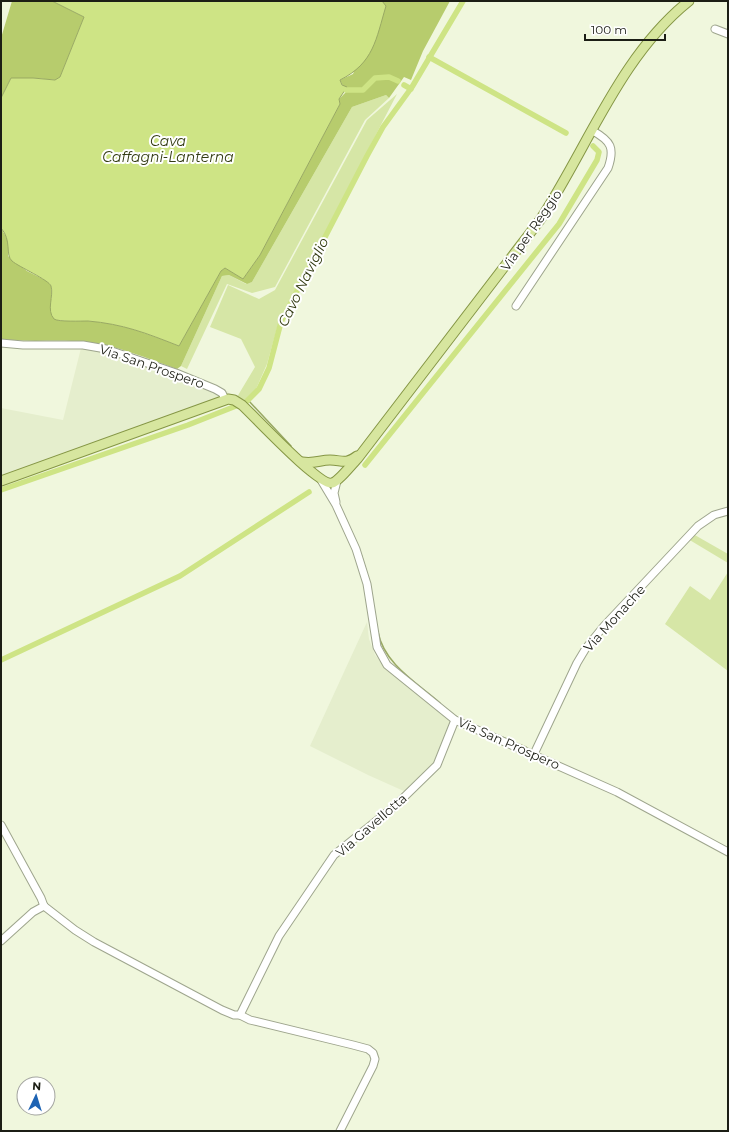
<svg xmlns="http://www.w3.org/2000/svg" width="729" height="1132" font-family="Montserrat,sans-serif">
	<rect width="100%" height="100%" fill="#f0f7dd"/>
	<g fill="#e5eecd">
		<polygon points="81,348 96,349 188,376 229,392 215,399 1,477 1,408 63,420"/>
		<polygon points="367,622 369,639 375,655 389,672 432,705 457,719 439,758 406,792 368,775 310,746"/>
	</g>
	<g fill="#d6e6a6">
		<polygon points="397,94 279,321 267,364 256,389 245,400 237,397 255,367 241,339 210,327 228,285 259,299 275,290 367,120"/>
		<polygon points="386,95 389,98 365,120 275,287 252,293 227,284 187,369 181,366 222,276 229,275 246,284 252,282 352,107"/>
		<polygon points="693,534 728,554 728,563 688,539"/>
		<polygon points="728,572 728,671 665,624 690,586 710,600"/>
	</g>
	<g fill="#b7cc6d">
		<polygon points="12,1 52,1 84,17 60,77 56,80 33,78 11,78 1,98 1,38"/>
		<path d="M382,1H450L423,51L411,80L404,77L389,98L386,95L352,107L252,282L247,284L229,275L222,276L181,366L177,369C148,359 117,345 86,342C57,339 31,343 1,339V228L9,242L8,256L27,271L49,282L51,286V310L59,321C105,318 136,329 179,346L221,271L225,268L243,279L260,255L340,104L339,99L346,92L340,80L353,74Z"/>
	</g>
	<path fill="#cee485" stroke="#99a963" d="M52,1H382L386,6C376,39 374,63 340,80L342,85L347,87L339,99L340,104L260,255L243,279L225,268L221,271L179,346C146,333 123,324 88,321C82,321 58,322 54,319C46,310 54,296 51,286C49,280 19,267 12,261C5,255 12,240 1,228V98L11,78H33L55,80L60,77L84,17Z"/>
	<g fill="none" stroke-linecap="round" stroke-linejoin="round">
		<g stroke="#99a963" stroke-width="1.5">
			<polyline points="248,400 291,446"/>
			<polyline points="361,554 367,574"/>
			<path d="M378,632C384,664 417,683 440,703"/>
			<polyline points="478,727 526,747"/>
		</g>
		<g stroke="#cee485" stroke-width="5.5">
			<polyline points="429,57 566,133"/>
			<polyline points="404,85 411,89"/>
			<polyline points="346,90 363,90 375,78 389,77 398,81"/>
			<polyline points="365,465 559,224 597,160 599,152 593,146"/>
			<polyline points="1,490 188,425 246,402 259,389 269,368 281,322 367,156 383,127 412,87 463,1"/>
			<polyline points="1,660 180,576 309,492"/>
		</g>
		<defs>
			<g id="minor">
				<polyline points="715,29 728,34"/>
				<path d="M516,306L608,168C615,148 611,141 593,131"/>
				<polyline points="1,343 23,345 83,345 106,349 176,373 215,389 222,393 225,399"/>
				<polyline points="321,480 336,505 356,549 367,584 377,647 387,665 455,720 617,792 728,852"/>
				<polyline points="336,502 334,493 337,481"/>
				<polyline points="534,754 577,663 586,648 604,626 698,526 714,515 728,511"/>
				<polyline points="1,825 41,898 44,906"/>
				<polyline points="44,906 75,930 94,942 222,1010 234,1015 240,1015 279,936 334,855 396,805 437,765 455,720"/>
				<polyline points="1,941 33,912 44,906"/>
				<polyline points="240,1015 250,1020 353,1045 368,1049 373,1053 375,1059 373,1066 340,1131"/>
			</g>
			<g id="major">
				<path d="M302,462C315,464 320,460 330,460C342,460 345,465 357,456"/>
				<path d="M1,481L228,399L234,400L242,405C255,417 319,486 332,483C338,482 353,463 358,458L540,220C588,147 620,56 689,1"/>
			</g>
		</defs>
		<use href="#minor" stroke="#9ea58d" stroke-width="9"/>
		<use href="#major" stroke="#859645" stroke-width="11"/>
		<use href="#minor" stroke="#fff" stroke-width="7"/>
		<use href="#major" stroke="#d7e69f" stroke-width="9"/>
	</g>
	<g text-anchor="middle" stroke-width="4" stroke-linejoin="round" paint-order="stroke">
		<g font-size="13" fill="#1c1e15" stroke="#fff">
			<text transform="translate(531 230) rotate(-55)" y="5">Via per Reggio</text>
			<text transform="translate(152 366) rotate(19)" y="5">Via San Prospero</text>
			<text transform="translate(614 618) rotate(-48)" y="5">Via Monache</text>
			<text transform="translate(509 743) rotate(24)" y="5">Via San Prospero</text>
			<text transform="translate(371 825) rotate(-41)" y="5">Via Gavellotta</text>
		</g>
		<g font-size="14" font-style="italic" fill="#333b13" stroke="#fff">
			<text x="168" y="146">Cava<tspan x="168" dy="16">Caffagni-Lanterna</tspan></text>
			<text transform="translate(303 282) rotate(-64)" y="5">Cavo Naviglio</text>
		</g>
	</g>
	<rect width="729" height="1132" fill="none" stroke="#1c1e15" stroke-width="4"/>
	<g transform="translate(36 1096) rotate(4)"><circle r="19" fill="#ffffff" stroke="#a4a5a1"/>
	<path d="M0-3L7 15L0 10L-7 15Z" fill="#1d63b3"/>
	<text y="-6" font-size="11" font-weight="bold" text-anchor="middle" fill="#1c1e15">N</text>
	</g>
	<path d="M585 34v6h80v-6" fill="none" stroke="#1c1e15" stroke-width="2"/>
	<text x="591" y="34" font-size="12" fill="#1c1e15" stroke="#ffffff" stroke-width="3" paint-order="stroke">100 m</text>
</svg>
